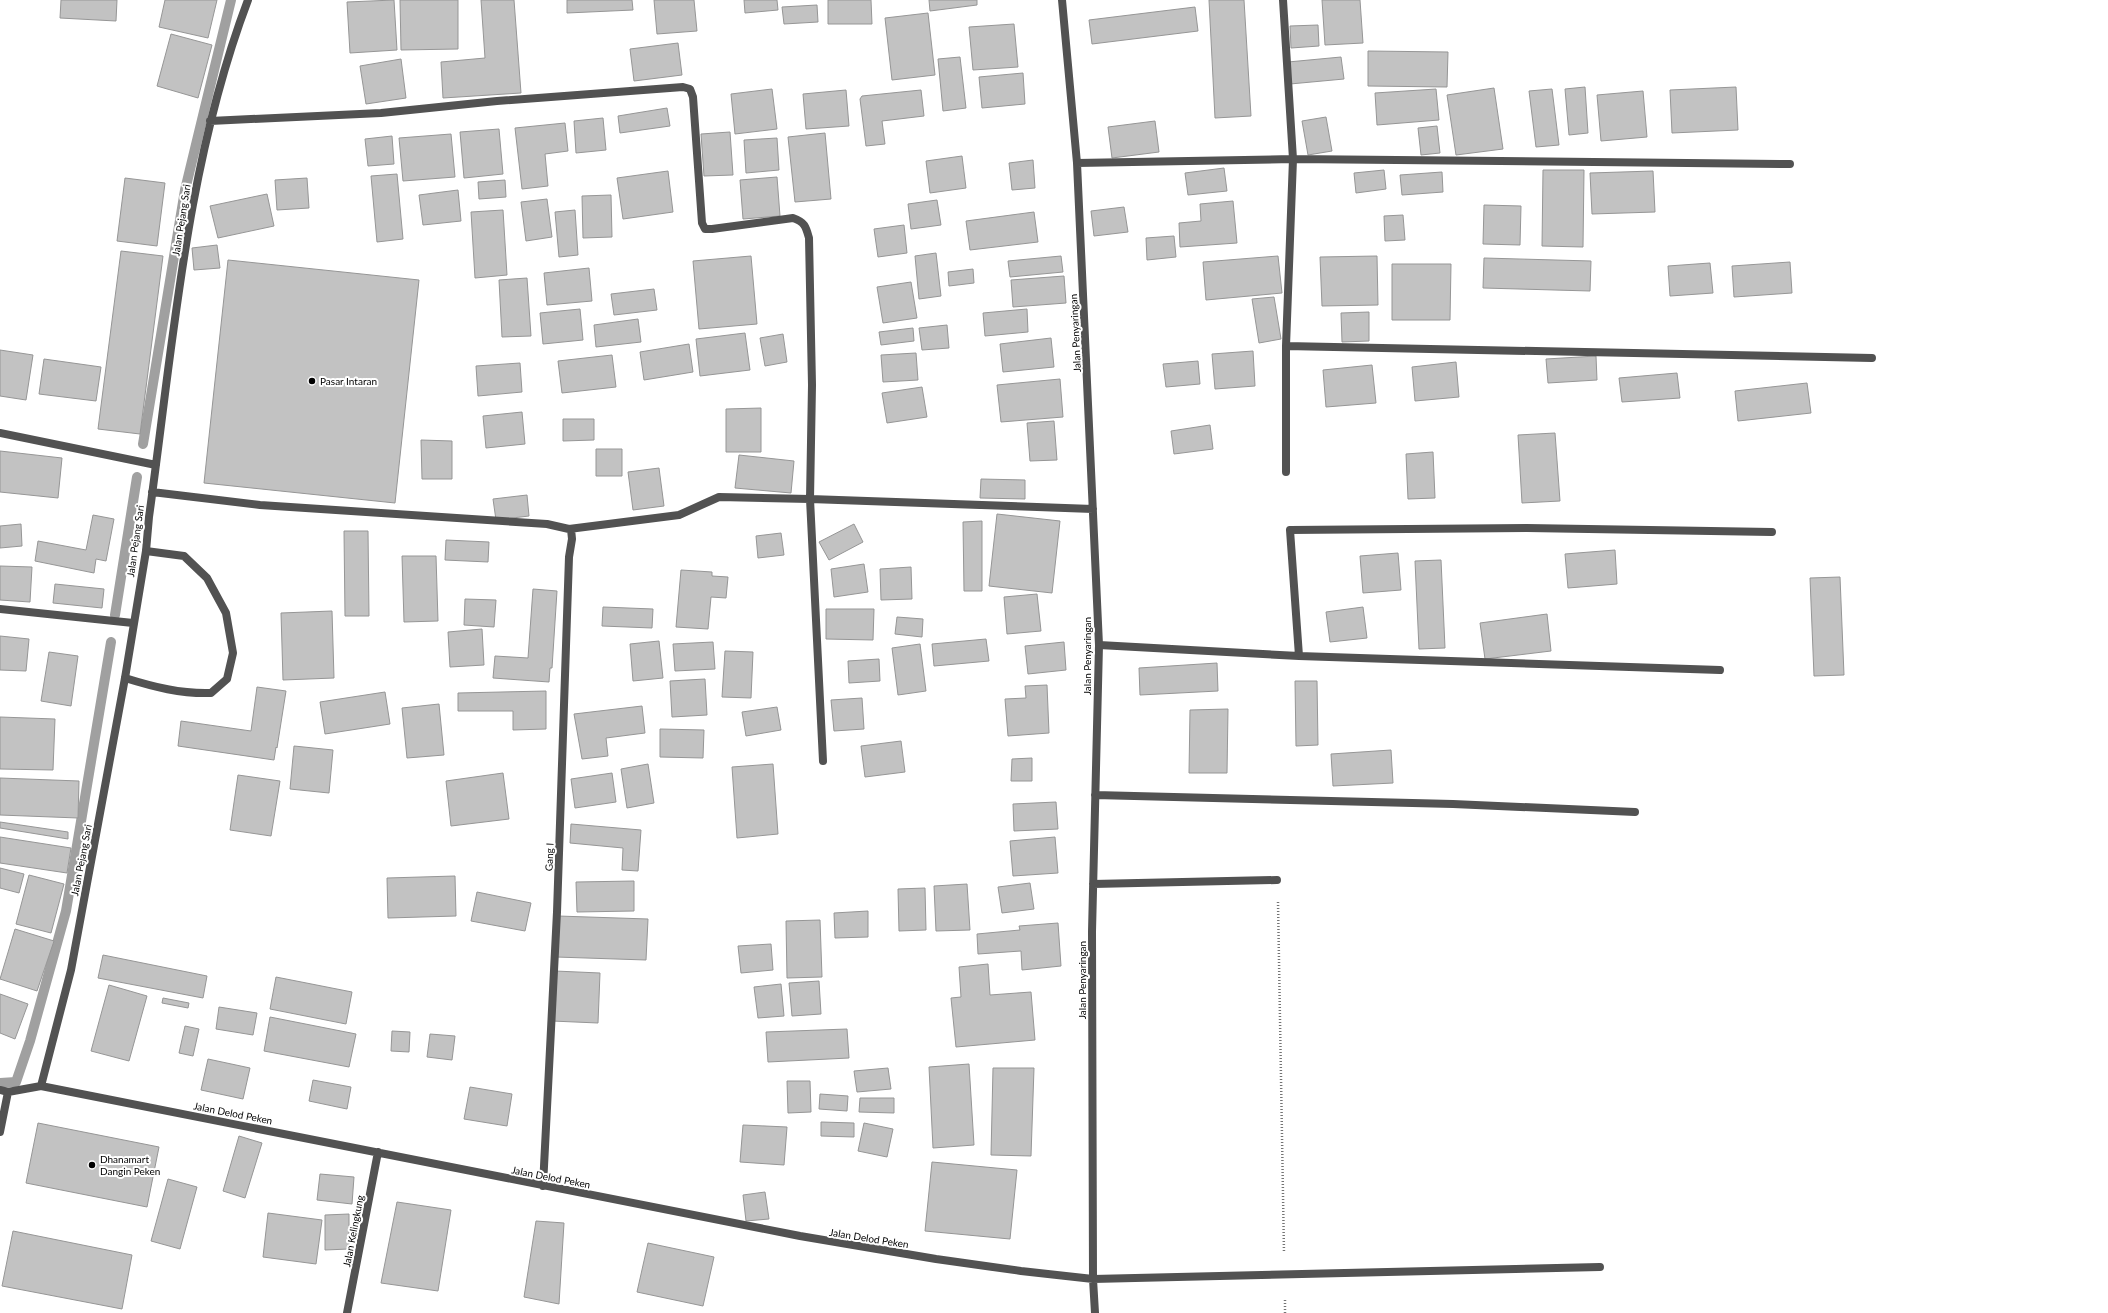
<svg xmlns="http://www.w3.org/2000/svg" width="2108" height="1313" viewBox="0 0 2108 1313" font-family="Lato,sans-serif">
  <rect width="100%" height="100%" fill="#fff"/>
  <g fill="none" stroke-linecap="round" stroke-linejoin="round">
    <path stroke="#a0a0a0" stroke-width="10" d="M 143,444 L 185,190 L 231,0
      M 115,615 L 137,477
      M 0,1083 L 16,1082 L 30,1041 L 66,911 L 111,642"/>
  </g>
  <path fill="#c2c2c2" stroke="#969696" d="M 61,0 L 117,0 L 116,21 L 60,18 Z
    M 165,0 L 217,0 L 208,38 L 159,27 Z
    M 394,0 L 397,50 L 350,53 L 347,2 Z
    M 400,0 L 458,0 L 458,49 L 401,50 Z
    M 481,0 L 514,0 L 521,93 L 443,98 L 441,62 L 485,58 Z
    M 567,0 L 632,0 L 633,10 L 567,13 Z
    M 654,0 L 694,0 L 697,31 L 657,34 Z
    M 744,0 L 777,0 L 778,10 L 745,13 Z
    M 828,0 L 871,0 L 872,24 L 828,24 Z
    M 929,0 L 977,0 L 977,5 L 930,11 Z
    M 1209,0 L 1244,0 L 1251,116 L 1215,118 Z
    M 1322,0 L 1360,0 L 1363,43 L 1325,45 Z
    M 817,5 L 818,22 L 784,24 L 782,7 Z
    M 1195,7 L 1198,31 L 1092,44 L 1089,20 Z
    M 928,13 L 935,75 L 892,80 L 885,18 Z
    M 1014,24 L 1018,67 L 973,70 L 969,27 Z
    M 1318,25 L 1319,46 L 1291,48 L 1290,26 Z
    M 171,34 L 212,45 L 198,98 L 157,86 Z
    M 678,43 L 682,75 L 634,81 L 630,49 Z
    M 1368,51 L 1448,52 L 1447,87 L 1368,86 Z
    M 960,57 L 966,108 L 943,111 L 938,59 Z
    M 1341,57 L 1344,79 L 1290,84 L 1288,62 Z
    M 401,59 L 406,98 L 366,104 L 360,66 Z
    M 1023,73 L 1025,104 L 982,108 L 979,77 Z
    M 1585,87 L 1588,133 L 1569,135 L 1565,89 Z
    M 1736,87 L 1738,130 L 1672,133 L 1670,90 Z
    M 1494,88 L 1503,149 L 1456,155 L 1447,95 Z
    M 772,89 L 777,129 L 735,134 L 731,94 Z
    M 1436,89 L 1439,120 L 1377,125 L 1375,93 Z
    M 1552,89 L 1559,145 L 1536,147 L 1529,91 Z
    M 846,90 L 849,126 L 806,129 L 803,94 Z
    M 921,90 L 924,116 L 882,121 L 885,144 L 866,146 L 860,99 L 862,96 Z
    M 1643,91 L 1647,137 L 1601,141 L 1597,95 Z
    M 667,108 L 670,126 L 620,133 L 618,116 Z
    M 1326,117 L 1332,151 L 1308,155 L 1302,121 Z
    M 603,118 L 606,150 L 576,153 L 574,121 Z
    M 1155,121 L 1159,152 L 1112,158 L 1108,127 Z
    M 565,123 L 568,151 L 545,154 L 548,186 L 522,189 L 515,128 Z
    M 1437,126 L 1440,153 L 1421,155 L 1418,128 Z
    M 499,129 L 503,174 L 464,178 L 460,132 Z
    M 730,132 L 733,175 L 704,176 L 701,134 Z
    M 825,133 L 831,199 L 795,202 L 788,137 Z
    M 451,134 L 455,177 L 403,181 L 399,138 Z
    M 392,136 L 394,164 L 368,166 L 365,139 Z
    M 777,138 L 779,170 L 746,173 L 744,140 Z
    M 962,156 L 966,188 L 930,193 L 926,161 Z
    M 1033,160 L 1035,188 L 1012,190 L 1009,163 Z
    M 1224,168 L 1227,191 L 1188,195 L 1185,173 Z
    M 1384,170 L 1386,189 L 1356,193 L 1354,173 Z
    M 1543,170 L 1584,170 L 1583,247 L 1542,246 Z
    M 668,171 L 673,212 L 623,219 L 617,178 Z
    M 1653,171 L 1655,212 L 1592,214 L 1590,173 Z
    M 1442,172 L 1443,192 L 1402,195 L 1400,175 Z
    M 397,174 L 403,239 L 377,242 L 371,176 Z
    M 777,177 L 780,216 L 743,219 L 740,180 Z
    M 125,178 L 165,183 L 157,246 L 117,241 Z
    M 307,178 L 309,208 L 277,210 L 275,180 Z
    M 505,180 L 506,197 L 479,199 L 478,182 Z
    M 458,190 L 461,221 L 423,225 L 419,195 Z
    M 267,194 L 274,226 L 218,238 L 210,206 Z
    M 611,195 L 612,237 L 583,238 L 582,196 Z
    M 547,199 L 552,237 L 526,241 L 521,202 Z
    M 937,200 L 941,225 L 911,229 L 908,204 Z
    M 1233,201 L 1237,243 L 1180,247 L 1179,223 L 1201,221 L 1200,204 Z
    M 1484,205 L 1521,206 L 1520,245 L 1483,244 Z
    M 1124,207 L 1128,232 L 1094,236 L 1091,211 Z
    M 503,210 L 507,275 L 475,278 L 471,212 Z
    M 575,210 L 578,255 L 559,257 L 555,212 Z
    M 1034,212 L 1038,242 L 970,250 L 966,221 Z
    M 1403,215 L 1405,240 L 1385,241 L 1384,216 Z
    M 904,225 L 907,253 L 878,257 L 874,229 Z
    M 1174,236 L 1176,257 L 1147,260 L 1146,238 Z
    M 217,245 L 220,268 L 194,270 L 192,248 Z
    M 121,251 L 163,256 L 140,434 L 98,429 Z
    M 936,253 L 941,296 L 919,299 L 915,256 Z
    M 751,256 L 757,324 L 699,329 L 693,261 Z
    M 1061,256 L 1063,272 L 1010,277 L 1008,261 Z
    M 1278,256 L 1282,293 L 1206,300 L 1203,262 Z
    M 1377,256 L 1378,305 L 1322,306 L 1320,257 Z
    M 1484,258 L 1591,261 L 1590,291 L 1483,288 Z
    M 228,260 L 419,280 L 395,503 L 204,483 Z
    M 1790,262 L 1792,293 L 1734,297 L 1732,266 Z
    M 1710,263 L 1713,293 L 1670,296 L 1668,266 Z
    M 1392,264 L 1451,264 L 1450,320 L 1392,320 Z
    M 589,268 L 592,301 L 547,305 L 544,273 Z
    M 973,269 L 974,283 L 949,286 L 948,272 Z
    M 1064,276 L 1066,303 L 1013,307 L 1011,280 Z
    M 527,278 L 531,336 L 502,337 L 499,280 Z
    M 911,282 L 917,318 L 883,323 L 877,287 Z
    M 654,289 L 657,310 L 614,315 L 611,294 Z
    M 1274,297 L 1281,339 L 1259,343 L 1252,299 Z
    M 580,309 L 583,340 L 543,344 L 540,313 Z
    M 1027,309 L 1028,332 L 985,336 L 983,313 Z
    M 1369,312 L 1369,341 L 1342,342 L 1341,313 Z
    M 638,319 L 641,342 L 596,347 L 594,325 Z
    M 947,325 L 949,348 L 922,350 L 919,328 Z
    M 913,328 L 914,341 L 881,345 L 879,332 Z
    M 745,333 L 750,370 L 700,376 L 696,339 Z
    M 783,334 L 787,362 L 765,366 L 760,338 Z
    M 1051,338 L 1054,367 L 1003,372 L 1000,344 Z
    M 689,344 L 693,372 L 644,380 L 640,352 Z
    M 0,350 L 33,355 L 26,400 L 0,396 Z
    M 1253,351 L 1255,386 L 1215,389 L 1212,354 Z
    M 916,353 L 918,380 L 883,382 L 881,355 Z
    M 612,355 L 616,387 L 562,393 L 558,361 Z
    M 1596,356 L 1597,380 L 1548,383 L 1546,359 Z
    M 44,359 L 101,367 L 96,401 L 39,394 Z
    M 1198,361 L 1200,384 L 1166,387 L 1163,364 Z
    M 1456,362 L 1459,397 L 1415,401 L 1412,367 Z
    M 520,363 L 522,392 L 478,396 L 476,366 Z
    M 1372,365 L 1376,403 L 1326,407 L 1323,370 Z
    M 1677,373 L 1680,398 L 1622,402 L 1619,378 Z
    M 1060,379 L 1063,417 L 1001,422 L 997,385 Z
    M 1807,383 L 1811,413 L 1738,421 L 1735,391 Z
    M 922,387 L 927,417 L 887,423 L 882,393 Z
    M 761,408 L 761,452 L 726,452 L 726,409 Z
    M 522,412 L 525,444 L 486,448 L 483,416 Z
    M 563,419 L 594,419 L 594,440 L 563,441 Z
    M 1054,421 L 1057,460 L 1030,461 L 1027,423 Z
    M 1210,425 L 1213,449 L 1174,454 L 1171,431 Z
    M 1555,433 L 1560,501 L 1522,503 L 1518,435 Z
    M 421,440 L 452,441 L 452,479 L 422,479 Z
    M 596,449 L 622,449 L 622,476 L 596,476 Z
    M 0,451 L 62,458 L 58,498 L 0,492 Z
    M 1433,452 L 1435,498 L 1408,499 L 1406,454 Z
    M 739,455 L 794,461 L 791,493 L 735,488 Z
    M 659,468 L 664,506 L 633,510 L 628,472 Z
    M 981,479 L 1025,480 L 1025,499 L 980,498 Z
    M 527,495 L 529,516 L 496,520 L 493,499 Z
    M 997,514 L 1060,521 L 1052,593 L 989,586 Z
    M 93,515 L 114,519 L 106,561 L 96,559 L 94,573 L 35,561 L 38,541 L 86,550 Z
    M 982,521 L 982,591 L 964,591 L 963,522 Z
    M 21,524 L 22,546 L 0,548 L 0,526 Z
    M 854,524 L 863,542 L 829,560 L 819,542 Z
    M 344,531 L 368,531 L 369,616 L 345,616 Z
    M 781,533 L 784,555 L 758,558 L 756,536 Z
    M 446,540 L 489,542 L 488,562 L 445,560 Z
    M 1615,550 L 1617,584 L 1568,588 L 1565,554 Z
    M 1398,553 L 1401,590 L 1363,593 L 1360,556 Z
    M 402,556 L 436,556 L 438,621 L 404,622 Z
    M 1441,560 L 1445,648 L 1419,649 L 1415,561 Z
    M 864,564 L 868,592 L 834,597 L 831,569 Z
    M 0,566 L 32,567 L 30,602 L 0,600 Z
    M 911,567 L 912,599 L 881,600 L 880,569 Z
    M 681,570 L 712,572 L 712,576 L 728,577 L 726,598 L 711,597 L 708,629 L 676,627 Z
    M 1840,577 L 1844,675 L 1814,676 L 1810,578 Z
    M 55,584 L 104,589 L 102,608 L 53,603 Z
    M 533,589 L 557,591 L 552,668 L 550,668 L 549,682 L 493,678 L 495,656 L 528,658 Z
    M 1037,594 L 1041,631 L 1007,634 L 1004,597 Z
    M 465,599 L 496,600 L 494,627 L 464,625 Z
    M 603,607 L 653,609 L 652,628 L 602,626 Z
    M 1363,607 L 1367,638 L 1330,642 L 1326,612 Z
    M 826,609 L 874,609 L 873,640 L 826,639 Z
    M 332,611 L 334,678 L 283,680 L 281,613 Z
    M 1547,614 L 1551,651 L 1485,659 L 1480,623 Z
    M 897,617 L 923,619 L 922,637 L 895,634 Z
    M 482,629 L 484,665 L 450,667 L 448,632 Z
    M 0,636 L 29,639 L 26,671 L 0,670 Z
    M 986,639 L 989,661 L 934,666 L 932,644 Z
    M 659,641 L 663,678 L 633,681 L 630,644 Z
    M 713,642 L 715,669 L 675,671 L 673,644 Z
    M 1064,642 L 1066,670 L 1028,674 L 1025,646 Z
    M 920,644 L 926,691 L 898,695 L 892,648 Z
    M 725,651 L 753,652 L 751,698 L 722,697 Z
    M 49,652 L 78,656 L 71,706 L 41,701 Z
    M 879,659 L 880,681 L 849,683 L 848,661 Z
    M 1217,663 L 1218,691 L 1140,695 L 1139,668 Z
    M 705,679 L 707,715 L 672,717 L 670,681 Z
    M 1295,681 L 1317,681 L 1318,745 L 1296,746 Z
    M 1047,685 L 1049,733 L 1008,736 L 1005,699 L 1026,698 L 1025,686 Z
    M 257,687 L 286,691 L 277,748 L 276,747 L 274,760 L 178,746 L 181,721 L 251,731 Z
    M 546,691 L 546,729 L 513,730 L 513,711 L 458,711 L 458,693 Z
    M 385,692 L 390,724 L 325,734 L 320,702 Z
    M 862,698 L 864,729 L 834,731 L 831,700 Z
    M 439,704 L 444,755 L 407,758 L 402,708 Z
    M 642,706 L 645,733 L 606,738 L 608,756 L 582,759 L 574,714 Z
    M 777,707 L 781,730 L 746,736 L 742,712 Z
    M 1228,709 L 1227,773 L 1189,773 L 1190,710 Z
    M 0,717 L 55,719 L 53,770 L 0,769 Z
    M 660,729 L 704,730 L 703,758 L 660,757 Z
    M 901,741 L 905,772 L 865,777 L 861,746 Z
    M 294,746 L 333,750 L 329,793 L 290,789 Z
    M 1391,750 L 1393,783 L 1333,786 L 1331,754 Z
    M 1032,758 L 1032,781 L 1011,781 L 1012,759 Z
    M 648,764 L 654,803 L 627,808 L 621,769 Z
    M 773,764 L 778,834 L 737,838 L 732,767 Z
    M 503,773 L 509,819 L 451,826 L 446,781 Z
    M 612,773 L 616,802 L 575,808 L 571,779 Z
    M 238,775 L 280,781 L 271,836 L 230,830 Z
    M 0,778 L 79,781 L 78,818 L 0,815 Z
    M 1056,802 L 1058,829 L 1014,831 L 1013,804 Z
    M 0,822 L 68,832 L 68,839 L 0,828 Z
    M 571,824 L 641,830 L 638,871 L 622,870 L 623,848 L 570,843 Z
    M 0,837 L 71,848 L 67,873 L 0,863 Z
    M 1055,837 L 1058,873 L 1013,876 L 1010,841 Z
    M 0,868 L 24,874 L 19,893 L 0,888 Z
    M 29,875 L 64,884 L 51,933 L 16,924 Z
    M 455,876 L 456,916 L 388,918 L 387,878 Z
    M 634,881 L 634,911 L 577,912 L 576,882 Z
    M 1030,883 L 1034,909 L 1002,913 L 998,887 Z
    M 967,884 L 970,930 L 936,931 L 934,886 Z
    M 925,888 L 926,930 L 899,931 L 898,889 Z
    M 477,892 L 531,903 L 525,931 L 471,921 Z
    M 868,911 L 868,937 L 835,938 L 834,913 Z
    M 558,916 L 648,919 L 646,960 L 556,957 Z
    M 820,920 L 822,977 L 787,978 L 786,921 Z
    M 1058,923 L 1061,966 L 1022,970 L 1021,951 L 978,954 L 977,934 L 1020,930 L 1019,926 Z
    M 15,929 L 54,941 L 37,991 L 0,979 Z
    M 771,944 L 773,970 L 741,973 L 738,946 Z
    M 103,955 L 207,976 L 203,998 L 98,978 Z
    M 988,964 L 990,995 L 1031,992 L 1035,1040 L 956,1047 L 951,998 L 961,997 L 959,967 Z
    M 555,971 L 600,973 L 598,1023 L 552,1021 Z
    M 276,977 L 352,992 L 346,1024 L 270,1009 Z
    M 819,981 L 821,1014 L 792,1016 L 789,983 Z
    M 781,984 L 784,1016 L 758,1018 L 754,987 Z
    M 109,985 L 147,996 L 129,1061 L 91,1051 Z
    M 0,994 L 28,1004 L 15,1039 L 0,1033 Z
    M 163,998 L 189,1003 L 188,1008 L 162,1003 Z
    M 219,1007 L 257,1013 L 253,1035 L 216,1029 Z
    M 270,1017 L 356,1034 L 349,1067 L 264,1051 Z
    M 185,1026 L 199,1029 L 193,1056 L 179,1053 Z
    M 847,1029 L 849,1058 L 768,1062 L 766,1032 Z
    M 392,1031 L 410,1032 L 409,1052 L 391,1051 Z
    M 430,1034 L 455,1036 L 452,1060 L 427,1057 Z
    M 208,1059 L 250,1068 L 243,1099 L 201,1090 Z
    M 969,1064 L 974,1145 L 933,1148 L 929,1067 Z
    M 888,1068 L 891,1089 L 857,1092 L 854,1071 Z
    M 993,1068 L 1034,1068 L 1031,1156 L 991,1155 Z
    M 313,1080 L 351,1087 L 347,1109 L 309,1101 Z
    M 787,1081 L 810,1081 L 811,1112 L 788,1113 Z
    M 470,1087 L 512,1094 L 507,1126 L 464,1119 Z
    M 820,1094 L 848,1096 L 847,1111 L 819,1109 Z
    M 860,1098 L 894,1098 L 894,1113 L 859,1112 Z
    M 821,1122 L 854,1123 L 854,1137 L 821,1136 Z
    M 38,1123 L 159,1147 L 147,1207 L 26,1183 Z
    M 864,1123 L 893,1129 L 887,1157 L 858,1151 Z
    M 743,1125 L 787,1127 L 784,1165 L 740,1162 Z
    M 239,1136 L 262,1143 L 245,1198 L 223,1191 Z
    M 932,1162 L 1017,1170 L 1010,1239 L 925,1231 Z
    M 320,1174 L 354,1177 L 352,1204 L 317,1200 Z
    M 168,1179 L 197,1187 L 180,1249 L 151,1241 Z
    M 765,1192 L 769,1219 L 746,1221 L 743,1195 Z
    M 397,1202 L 451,1210 L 438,1291 L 381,1283 Z
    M 268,1213 L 322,1220 L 316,1264 L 263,1257 Z
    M 349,1214 L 349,1249 L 325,1250 L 325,1215 Z
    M 536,1221 L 564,1223 L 559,1304 L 524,1297 Z
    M 13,1231 L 132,1255 L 122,1309 L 2,1286 Z
    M 648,1243 L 714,1257 L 703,1306 L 637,1292 Z"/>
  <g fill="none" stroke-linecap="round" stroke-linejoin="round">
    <path stroke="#747474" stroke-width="2.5" stroke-dasharray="1 2" stroke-linecap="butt" d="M 1278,902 L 1284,1253
      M 1285,1313 L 1285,1298"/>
    <path stroke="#525252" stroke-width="8" d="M 125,678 C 154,687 181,694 211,693 L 227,679 L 233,653 L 226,613 L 207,578 L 184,556 L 146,551"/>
    <path stroke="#525252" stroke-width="8" d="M 1062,0 L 1077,163 L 1099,645 L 1092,932 L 1093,1279 L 1095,1313
      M 1283,0 L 1293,159 L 1286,346 L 1286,472
      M 210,121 L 381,113 L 497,101 L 683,87 L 690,89 L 693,97 L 702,223 L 705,229 L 712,229 L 793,218 C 805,222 806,227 809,238 L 812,385 L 810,499 L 1093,509
      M 1077,163 L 1293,159 L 1790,164
      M 1286,346 L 1872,358
      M 0,433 L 156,465
      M 152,492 L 260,505 L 547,524 L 569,529 L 679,515 L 719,497 L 810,499 L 823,761
      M 0,609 L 133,623
      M 1099,645 L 1299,656 L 1720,670
      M 1299,656 L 1290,530 L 1527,528 L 1772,532
      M 1095,795 L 1453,804 L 1635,812
      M 1093,884 L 1277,880
      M 41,1086 L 71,970 L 125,678 L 146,551 L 149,517 C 173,345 186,163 248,0
      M 0,1090 L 8,1092
      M 8,1092 L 41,1086 L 800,1236 L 936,1259 L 1021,1271 L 1093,1279 L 1600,1267
      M 0,1132 L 8,1092
      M 543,1186 L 557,912 L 569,557 L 572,539 L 571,529
      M 347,1313 L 378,1152"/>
  </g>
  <g fill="#000" stroke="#fff" stroke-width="1.5">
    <circle cx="312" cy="381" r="4"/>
    <circle cx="92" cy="1165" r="4"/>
  </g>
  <g text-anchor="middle" stroke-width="4" stroke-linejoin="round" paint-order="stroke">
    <g font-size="10" fill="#000" stroke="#fff">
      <text transform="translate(181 220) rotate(-81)" y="4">Jalan Pejang Sari</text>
      <text transform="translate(1075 333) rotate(-93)" y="4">Jalan Penyaringan</text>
      <text transform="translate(135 541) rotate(-82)" y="4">Jalan Pejang Sari</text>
      <text transform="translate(1087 656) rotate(-90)" y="4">Jalan Penyaringan</text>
      <text transform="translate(549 857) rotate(-88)" y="4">Gang I</text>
      <text transform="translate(81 860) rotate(-79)" y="4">Jalan Pejang Sari</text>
      <text transform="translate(1082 980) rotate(-90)" y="4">Jalan Penyaringan</text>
      <text transform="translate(233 1113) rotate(11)" y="4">Jalan Delod Peken</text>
      <text transform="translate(551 1177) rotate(11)" y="4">Jalan Delod Peken</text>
      <text transform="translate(353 1231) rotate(-79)" y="4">Jalan Kelingkung</text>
      <text transform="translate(869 1238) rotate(9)" y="4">Jalan Delod Peken</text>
    </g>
    <g font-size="10" fill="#000" stroke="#fff" text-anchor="start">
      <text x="320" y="385">Pasar Intaran</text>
      <text x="100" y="1163">Dhanamart<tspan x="100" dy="12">Dangin Peken</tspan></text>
    </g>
  </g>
</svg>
